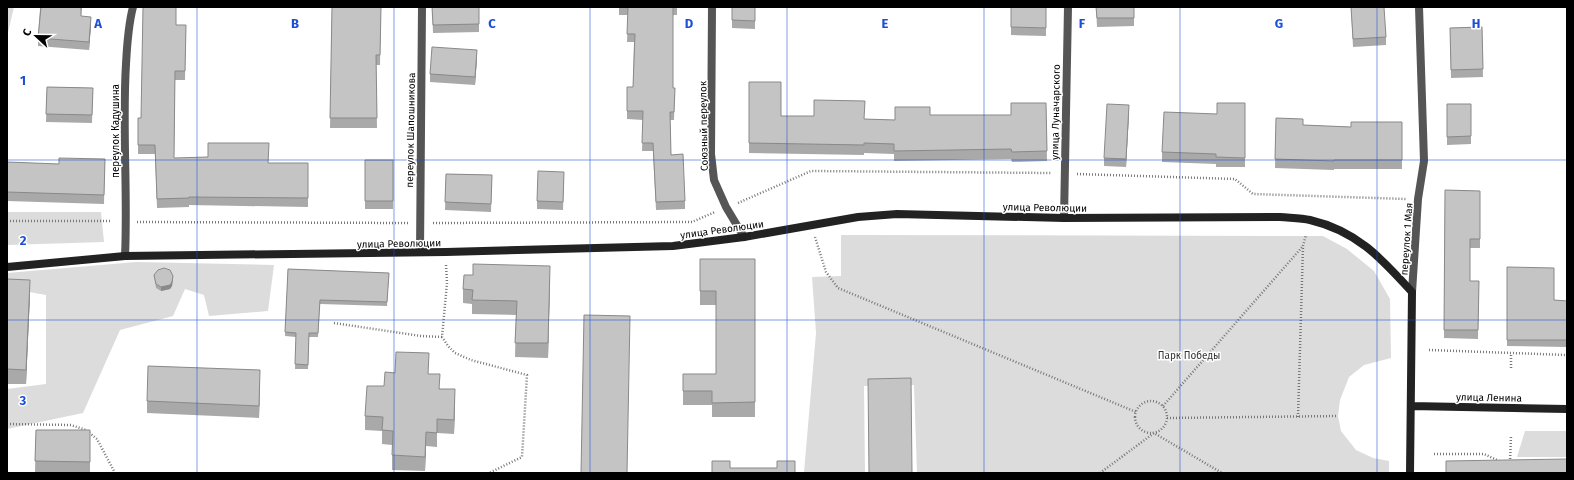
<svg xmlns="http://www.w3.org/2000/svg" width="1574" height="480" viewBox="0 0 1574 480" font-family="'Fira Sans',sans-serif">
  <rect width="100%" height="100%" fill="#fff"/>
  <path fill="#dcdcdc" d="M 7,7 L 14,7 L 7,37 Z
    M 7,212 L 101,212 L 104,242 L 7,245 Z
    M 841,235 L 1323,236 L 1347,249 L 1374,271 L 1390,299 L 1391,358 L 1364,365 L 1349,377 L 1340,400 L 1338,416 L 1341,431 L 1356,450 L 1373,458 L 1389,461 L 1389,473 L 917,473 L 914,385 L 864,386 L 865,473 L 795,473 L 804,472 L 816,333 L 812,277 L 841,276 Z
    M 136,262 L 274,265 L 268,311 L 209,316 L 204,295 L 185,289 L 173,316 L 120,330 L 83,413 L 7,429 L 7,389 L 46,384 L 46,295 L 7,288 L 7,273 Z
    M 1525,431 L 1567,431 L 1567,457 L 1517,457 Z"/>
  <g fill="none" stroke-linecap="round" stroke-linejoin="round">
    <path stroke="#777" stroke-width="2.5" stroke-dasharray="1 2" stroke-linecap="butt" d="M 1077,174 L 1235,179 L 1253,194 L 1406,199
      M 738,203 L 811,171 L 1052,173
      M 7,221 L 112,221
      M 137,222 L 408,223
      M 433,223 L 692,222 L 715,212
      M 815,237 L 826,272 L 838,288 L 1136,412
      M 446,265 L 447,283 L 442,337 L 448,346 L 455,353 L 471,360 L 527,375 L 522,457 L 489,473
      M 334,323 L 421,336 L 442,337
      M 1429,350 L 1567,355
      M 1511,368 L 1511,353
      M1135 417a16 16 0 1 1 32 0a16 16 0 1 1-32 0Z
      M 1163,406 L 1303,246
      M 1298,417 L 1303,246 L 1306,235
      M 1167,418 L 1338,416
      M 7,424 L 71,425 L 86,430 L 97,439 L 115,473
      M 1434,454 L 1484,454 L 1499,461
      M 1510,462 L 1511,436
      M 1100,473 L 1154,433 L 1222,473"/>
    <path stroke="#555" stroke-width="8" d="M 712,7 L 711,154 L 714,180 L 726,207 L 744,237
      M 1064,218 L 1068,7
      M 420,252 L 422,7
      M 125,256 C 128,192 122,128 126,64 C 127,45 128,26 133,7
      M 1412,292 L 1418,199 L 1424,161 L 1419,7"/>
    <path stroke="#222" stroke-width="8" d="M 7,267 L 125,256 L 446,252 L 673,246 L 744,237 L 858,217 L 897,214 L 1064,218 L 1280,217 C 1290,218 1301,218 1310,220 C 1357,231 1381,258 1412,292 L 1410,473
      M 1411,406 L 1567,409"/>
  </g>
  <path fill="#a9a9a9" d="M 40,7 L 82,7 L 81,16 L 91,25 L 89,50 L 38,46 L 38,38 L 40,9 Z
    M 332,7 L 381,7 L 380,65 L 376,65 L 377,128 L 330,128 Z
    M 432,7 L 479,7 L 479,32 L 433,33 Z
    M 619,7 L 677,7 L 677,15 L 673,15 L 673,88 L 675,88 L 674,120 L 670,120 L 671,155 L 685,201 L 685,209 L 656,210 L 653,151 L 642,151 L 643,120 L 627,119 L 627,87 L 633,87 L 634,42 L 627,42 L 628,15 L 619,15 Z
    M 732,7 L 755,7 L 755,29 L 732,28 Z
    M 1011,7 L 1046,7 L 1046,36 L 1011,35 Z
    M 1096,7 L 1134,7 L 1134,26 L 1097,27 Z
    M 1351,7 L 1386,37 L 1386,45 L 1353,47 Z
    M 176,25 L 186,25 L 185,80 L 175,80 L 174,158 L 268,163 L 308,163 L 308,207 L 189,205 L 189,207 L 157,208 L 155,154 L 138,154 L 138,118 L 141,118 Z
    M 1482,27 L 1483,77 L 1451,78 L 1450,28 Z
    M 477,58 L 475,85 L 430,82 L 430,74 Z
    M 749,82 L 781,116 L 895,120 L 930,115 L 1011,115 L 1046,103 L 1047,161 L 1012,162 L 1011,159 L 894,161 L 894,154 L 864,153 L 864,155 L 749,153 Z
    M 47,87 L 93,88 L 92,123 L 46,122 Z
    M 1245,103 L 1245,167 L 1216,167 L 1216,164 L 1162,162 L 1162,152 L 1217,114 Z
    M 1447,104 L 1471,104 L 1471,144 L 1447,145 Z
    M 1129,113 L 1126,167 L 1104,166 L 1104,158 Z
    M 1276,118 L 1303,125 L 1351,127 L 1402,122 L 1402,169 L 1334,169 L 1334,170 L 1275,168 Z
    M 105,159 L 104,204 L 7,201 L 7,162 L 59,164 Z
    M 365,160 L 393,160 L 393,209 L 365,209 Z
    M 446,174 L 492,175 L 491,212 L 445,210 Z
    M 564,180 L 563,210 L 537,209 L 537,201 Z
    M 1445,190 L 1480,191 L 1480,248 L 1470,248 L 1470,281 L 1479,281 L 1478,339 L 1444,338 Z
    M 700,259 L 755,259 L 755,417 L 712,417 L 712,405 L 683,405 L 683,374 L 716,374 L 716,305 L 700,305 Z
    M 1507,267 L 1554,300 L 1567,301 L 1567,347 L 1507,346 Z
    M 288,269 L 389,273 L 387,306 L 320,304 L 318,337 L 309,337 L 308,369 L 295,369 L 296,337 L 285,336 Z
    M 154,275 L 173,280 L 172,286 L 170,289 L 161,291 L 156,288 Z
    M 7,279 L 30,294 L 26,384 L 7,384 Z
    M 550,280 L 548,358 L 515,357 L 516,315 L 472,314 L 472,304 L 463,303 L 463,289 Z
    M 429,374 L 440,389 L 455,404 L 454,434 L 437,433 L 437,447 L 426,446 L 425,471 L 392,470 L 392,445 L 382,444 L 382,431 L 365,430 L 365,416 L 384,386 Z
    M 260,382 L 259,418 L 147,413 L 147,401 Z
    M 36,430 L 90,430 L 90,473 L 35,472 Z"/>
  <path fill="#898989" d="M 91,17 L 91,25 L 89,50 L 89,42 Z
    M 477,50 L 477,58 L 475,85 L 475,77 Z
    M 1129,105 L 1129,113 L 1126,167 L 1126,159 Z
    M 550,266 L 550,280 L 548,358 L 548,343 Z
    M 173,276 L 172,286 L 170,289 L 161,291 L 161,287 Z
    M 30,280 L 30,294 L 26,384 L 26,370 Z
    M 260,370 L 260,382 L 259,418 L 259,406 Z
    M 455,389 L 455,404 L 454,434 L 454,420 Z
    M 426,432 L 426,446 L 425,471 L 425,457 Z"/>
  <path fill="#c4c4c4" stroke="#898989" d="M 41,7 L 81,7 L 81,16 L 91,17 L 89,42 L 38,38 Z
    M 143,7 L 176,7 L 176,25 L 186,25 L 185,71 L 175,71 L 174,158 L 208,157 L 208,143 L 269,143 L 268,163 L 308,163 L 308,198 L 189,197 L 189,198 L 157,199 L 155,145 L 138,145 L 138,118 L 141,118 Z
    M 332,7 L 381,7 L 380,55 L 376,55 L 377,118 L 330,118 Z
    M 432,7 L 479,7 L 479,24 L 433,25 Z
    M 628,7 L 673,7 L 673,88 L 675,88 L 674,112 L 670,112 L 671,155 L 683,154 L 685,201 L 656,202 L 653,143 L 642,143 L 643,111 L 627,111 L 627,87 L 633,87 L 635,34 L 627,34 Z
    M 732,7 L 755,7 L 755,21 L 732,20 Z
    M 1011,7 L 1046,7 L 1046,28 L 1011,27 Z
    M 1096,7 L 1134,7 L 1134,18 L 1097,18 Z
    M 1351,7 L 1384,7 L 1386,37 L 1353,39 Z
    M 1482,27 L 1483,69 L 1451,70 L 1450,28 Z
    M 432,47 L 477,50 L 475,77 L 430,74 Z
    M 749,82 L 781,82 L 781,116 L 814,116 L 814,100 L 865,101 L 864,119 L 895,120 L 895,107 L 930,107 L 930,115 L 1011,115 L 1011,103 L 1046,103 L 1047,151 L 1012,152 L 1011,149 L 894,151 L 894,144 L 864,143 L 864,145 L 749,143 Z
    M 47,87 L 93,88 L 92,115 L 46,114 Z
    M 1217,103 L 1245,103 L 1245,158 L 1216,157 L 1216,154 L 1162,152 L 1164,112 L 1217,114 Z
    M 1107,104 L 1129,105 L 1126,159 L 1104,158 Z
    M 1447,104 L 1471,104 L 1471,136 L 1447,137 Z
    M 1276,118 L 1303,119 L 1303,125 L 1351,127 L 1351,122 L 1402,122 L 1402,160 L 1334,160 L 1334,161 L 1275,159 Z
    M 59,158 L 105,159 L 104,195 L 7,192 L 7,162 L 59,164 Z
    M 365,160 L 393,160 L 393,201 L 365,201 Z
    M 538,171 L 564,172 L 563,202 L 537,201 Z
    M 446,174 L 492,175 L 491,204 L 445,202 Z
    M 1445,190 L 1480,191 L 1480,239 L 1470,239 L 1470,281 L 1479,281 L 1478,330 L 1444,330 Z
    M 700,259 L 755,259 L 755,402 L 712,403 L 712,391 L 683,391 L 683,374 L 716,374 L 716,291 L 700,291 Z
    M 473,264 L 550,266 L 548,343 L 515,343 L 517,301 L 472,300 L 473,290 L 463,289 L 464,275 L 473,275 Z
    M 1507,267 L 1554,268 L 1554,300 L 1567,301 L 1567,340 L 1507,340 Z
    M 164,268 L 170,270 L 173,276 L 172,282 L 170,285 L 161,287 L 156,284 L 154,275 L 158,270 Z
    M 288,269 L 389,273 L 387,302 L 320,300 L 318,333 L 309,333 L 308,365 L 295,364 L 296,333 L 285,332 Z
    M 7,279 L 30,280 L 26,370 L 7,369 Z
    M 584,315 L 630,316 L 627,473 L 581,473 Z
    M 396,352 L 429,353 L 428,374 L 440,374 L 439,389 L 455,389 L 454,420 L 437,419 L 437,433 L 426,432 L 425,457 L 392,455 L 393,431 L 382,430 L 383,417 L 365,416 L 367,386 L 384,386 L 385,372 L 395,373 Z
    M 148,366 L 260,370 L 259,406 L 147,401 Z
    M 911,378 L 912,473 L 869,473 L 868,379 Z
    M 36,430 L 90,430 L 90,462 L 35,461 Z
    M 1567,459 L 1567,473 L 1446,473 L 1446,461 Z
    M 712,461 L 730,461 L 730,468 L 777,468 L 777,461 L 795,461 L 795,473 L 712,473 Z"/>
  <path fill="none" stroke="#1d4ed8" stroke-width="1" stroke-opacity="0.55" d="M 197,7 L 197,473M 394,7 L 394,473M 590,7 L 590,473M 787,7 L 787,473M 984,7 L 984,473M 1180,7 L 1180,473M 1377,7 L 1377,473M 7,160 L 1567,160M 7,320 L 1567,320"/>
  <g text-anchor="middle" stroke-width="3" stroke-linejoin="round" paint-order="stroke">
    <g font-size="10" fill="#000" stroke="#fff">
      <text transform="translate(1055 112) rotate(-89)" y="4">улица Луначарского</text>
      <text transform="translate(703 126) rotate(-91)" y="4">Союзный переулок</text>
      <text transform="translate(410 130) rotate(-89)" y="4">переулок Шапошникова</text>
      <text transform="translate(115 131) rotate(-90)" y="4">переулок Кадушина</text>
      <text transform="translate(1045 207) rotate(1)" y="4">улица Революции</text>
      <text transform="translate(722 229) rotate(-8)" y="4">улица Революции</text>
      <text transform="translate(1406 239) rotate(-86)" y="4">переулок 1 Мая</text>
      <text transform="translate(399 243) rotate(-1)" y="4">улица Революции</text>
      <text transform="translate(1489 397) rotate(1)" y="4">улица Ленина</text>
    </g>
    <g font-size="10" fill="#333" stroke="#fff">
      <text x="1189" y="359">Парк Победы</text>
    </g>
  </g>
  <g font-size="13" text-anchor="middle" font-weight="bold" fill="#1d4ed8" stroke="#fff" stroke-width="3" stroke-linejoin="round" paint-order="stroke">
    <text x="98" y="28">A</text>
    <text x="295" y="28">B</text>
    <text x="492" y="28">C</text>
    <text x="689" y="28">D</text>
    <text x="885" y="28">E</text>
    <text x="1082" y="28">F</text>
    <text x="1279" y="28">G</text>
    <text x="1476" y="28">H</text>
    <text x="23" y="85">1</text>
    <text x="23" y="245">2</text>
    <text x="23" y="405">3</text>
  </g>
  <rect width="1574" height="480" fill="none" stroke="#000000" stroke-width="16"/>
  <g transform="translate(36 36) rotate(292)" stroke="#ffffff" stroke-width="3" paint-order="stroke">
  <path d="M0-3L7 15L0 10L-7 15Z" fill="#000000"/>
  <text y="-6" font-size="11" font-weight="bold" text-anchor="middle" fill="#000000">С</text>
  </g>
</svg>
